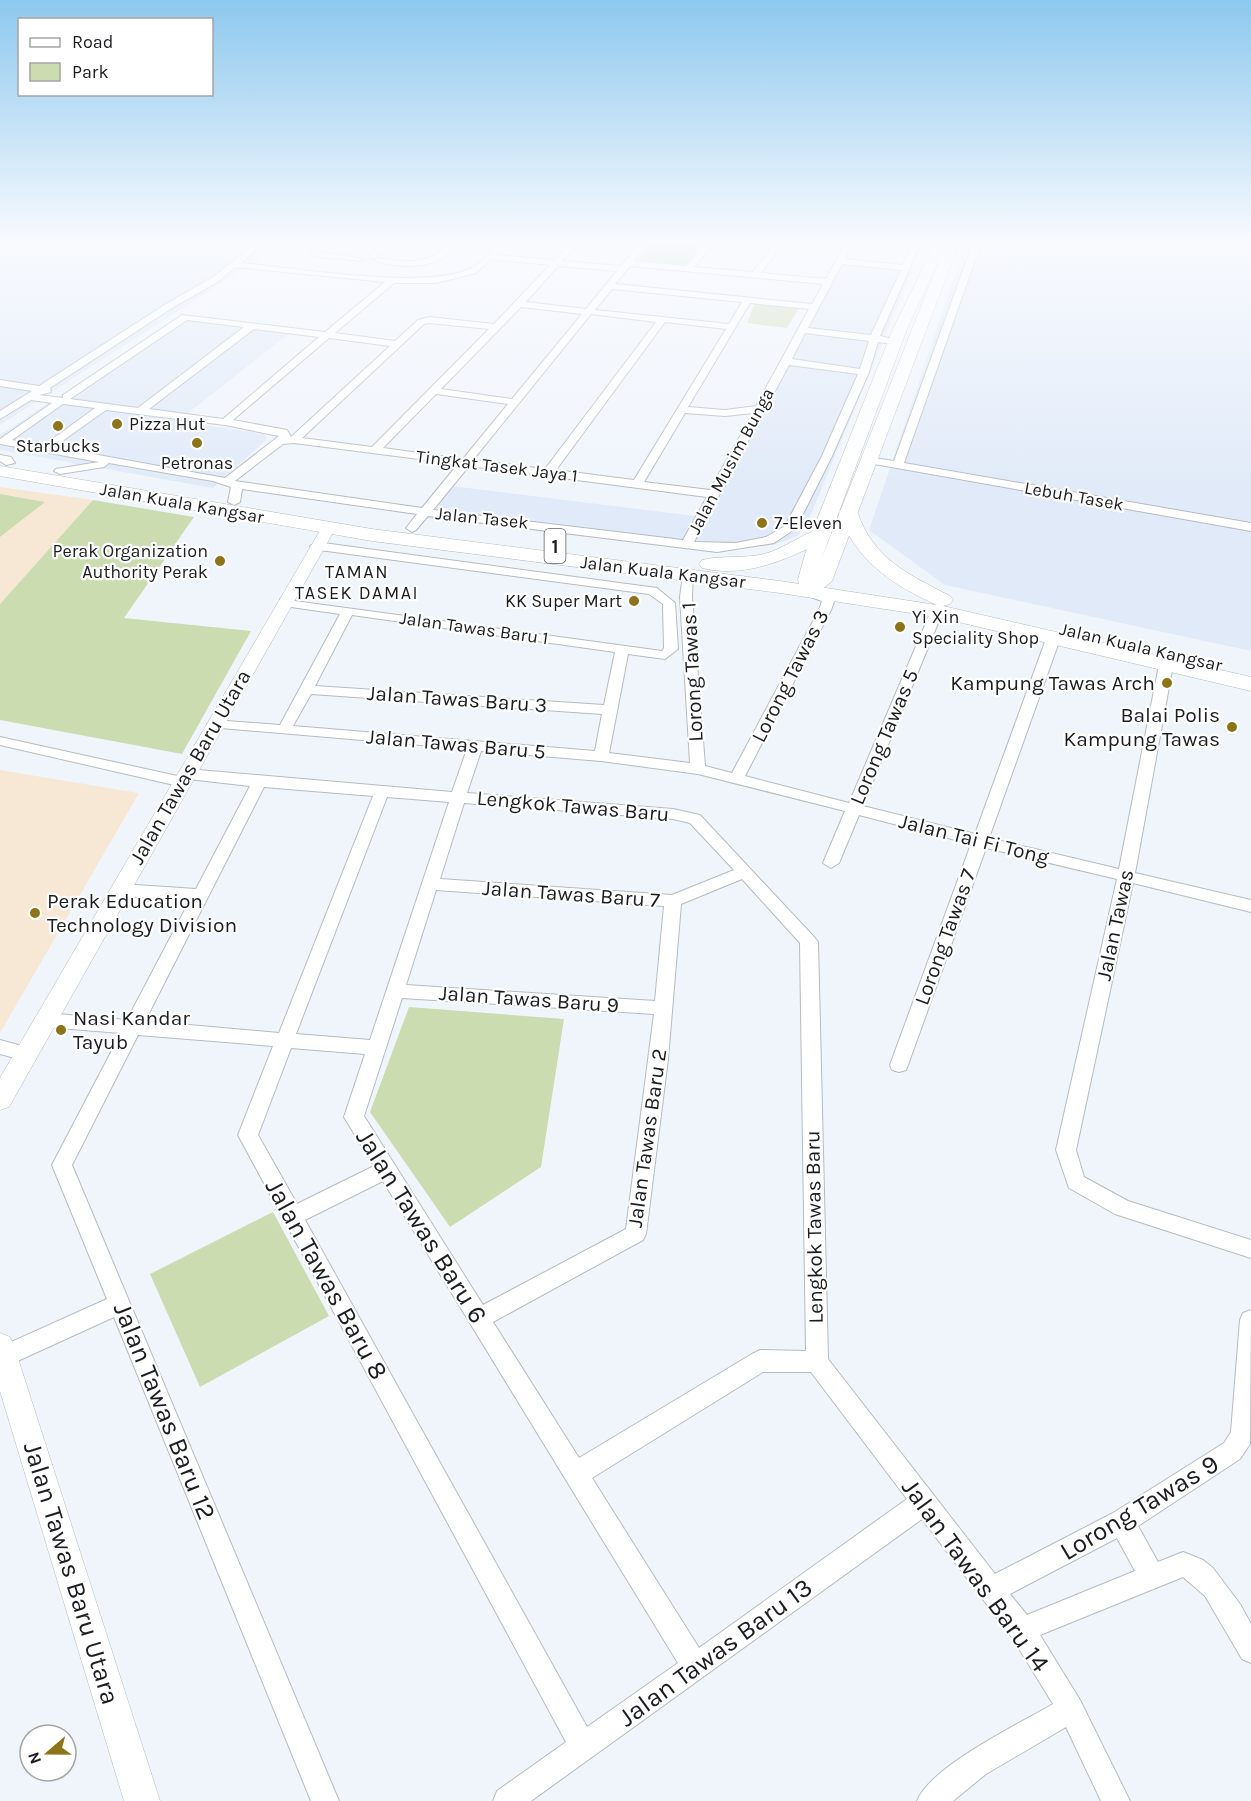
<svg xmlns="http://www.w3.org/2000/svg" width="1251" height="1801" viewBox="0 0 1251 1801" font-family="Karla,sans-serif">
  <rect width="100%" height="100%" fill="#f0f5fc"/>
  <path fill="#e0eaf8" d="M 0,240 L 279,240 L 256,261 L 0,425 Z
    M 967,240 L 1251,240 L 1251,651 L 945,585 L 869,530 Z
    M 836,259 L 914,266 L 808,521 L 797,536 L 773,545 L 714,552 L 424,518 L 451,486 L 695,516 Z
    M 182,314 L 296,328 L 178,421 L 264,434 L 267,439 L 213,488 L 0,450 L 0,435 Z"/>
  <path fill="#f7e8d5" d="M 0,487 L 93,500 L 0,604 Z
    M 0,770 L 139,793 L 0,1033 Z"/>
  <path fill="#ccdcb1" d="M 653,240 L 701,243 L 686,265 L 638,260 Z
    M 755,303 L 799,308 L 787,328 L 747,323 Z
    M 0,494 L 45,502 L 0,537 Z
    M 93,500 L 194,517 L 124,618 L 251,631 L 182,754 L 0,720 L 0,604 Z
    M 409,1007 L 564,1019 L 541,1167 L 450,1227 L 370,1112 Z
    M 273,1212 L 329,1316 L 200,1387 L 150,1274 Z"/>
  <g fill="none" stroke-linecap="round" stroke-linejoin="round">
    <defs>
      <path id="minor" d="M 260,240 L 268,240 L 241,263 C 295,268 423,290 469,269 C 481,264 494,249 504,240 L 512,240 L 496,255 L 554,260 L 573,240 L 581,240 L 562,261 L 621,266 L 643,240 L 651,240 L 634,261 L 686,266 L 704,245 L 679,240 L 717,240 L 694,267 L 753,272 L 778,240 L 786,240 L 761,273 L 826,279 L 847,240 L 855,240 L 845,259 L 903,265 L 914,240 L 922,240 L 880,336 L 901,341 L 896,344 L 878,342 L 869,372 L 832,456 L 796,528 L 774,543 L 717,552 L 428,516 L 416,530 L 412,532 L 406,528 L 417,514 L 242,489 L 240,502 L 234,505 L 228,502 L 231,487 L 213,481 L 109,463 L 104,467 L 60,474 L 54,471 L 56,469 L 99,462 L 0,444 L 0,439 L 52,403 L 31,400 L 0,419 L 0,411 L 32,391 L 0,386 L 0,380 L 39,386 L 166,304 L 213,277 ZM 491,259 L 550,265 L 494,324 L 429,317 L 418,320 L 395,341 L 335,333 L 394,283 L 436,283 L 476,273 ZM 842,264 L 901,270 L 871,335 L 808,328 ZM 558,266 L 617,271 L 586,309 L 526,302 ZM 630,266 L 823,284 L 812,304 L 615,284 ZM 235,267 L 385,282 L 325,332 L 182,315 L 63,395 L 63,398 L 39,395 L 51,392 L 50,388 L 172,308 L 219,281 ZM 612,289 L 742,302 L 729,324 L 595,310 ZM 750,303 L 809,309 L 756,406 L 725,410 L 688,407 ZM 521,307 L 582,314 L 512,399 L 441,389 ZM 591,314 L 656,322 L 545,469 L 473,460 ZM 187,320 L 244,327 L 138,408 L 70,399 ZM 665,322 L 726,329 L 634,480 L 556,470 ZM 429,323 L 489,329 L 372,447 L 302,438 L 424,324 ZM 254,329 L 319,337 L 223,419 L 149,409 ZM 805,333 L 869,341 L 860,369 L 792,359 ZM 329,338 L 390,346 L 291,437 L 287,430 L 233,420 ZM 789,365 L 858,374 L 822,456 L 785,526 L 766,537 L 736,543 L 694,542 ZM 436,394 L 508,404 L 463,459 L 383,448 ZM 63,404 L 95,408 L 43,446 L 12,440 ZM 106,410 L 225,425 L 279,436 L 225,478 L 54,447 ZM 685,413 L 725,416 L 753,413 L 710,490 L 644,482 ZM 294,443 L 458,464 L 422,508 L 235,481 L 283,444 ZM 469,466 L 707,497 L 683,540 L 433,510 Z
        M 321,240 L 329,240 L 318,252 L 364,259 L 360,261 L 312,256 L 310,251 Z
        M 388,240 L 396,240 L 376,258 L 370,258 L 370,254 Z
        M 456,240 L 464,240 C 445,261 425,269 396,265 C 389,264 380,264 374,260 L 378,258 C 415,263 426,265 456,240 Z
        M 974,240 L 982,240 L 904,463 L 1251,523 L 1251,531 L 863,462 L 863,458 L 867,457 L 894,461 Z
        M 0,455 L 11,457 L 15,463 L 6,465 L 0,461 Z
        M 316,542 L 657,588 L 675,603 L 678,649 L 665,659 L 628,654 L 609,753 L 690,763 L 680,597 L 683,575 L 689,571 L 693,572 L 692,597 L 705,766 L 732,773 L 819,610 L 822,601 L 802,594 L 808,590 L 833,596 L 835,599 L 831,610 L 745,776 L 849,803 L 931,611 L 932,608 L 942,608 L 943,611 L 863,806 L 975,834 L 1046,639 L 1048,636 L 1058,636 L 1060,639 L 989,838 L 1119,869 L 1159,665 L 1166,661 L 1173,665 L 1135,873 L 1251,900 L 1251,912 L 1133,883 L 1076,1150 L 1084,1177 L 1128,1201 L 1251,1240 L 1251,1258 L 1115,1214 L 1069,1188 L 1056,1150 L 1117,879 L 986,848 L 908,1065 L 906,1070 L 899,1072 L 892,1070 L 890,1065 L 971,844 L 859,815 L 839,863 L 831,868 L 823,863 L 845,811 L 698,774 L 601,761 L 481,751 L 467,793 L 673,809 L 700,815 L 815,938 L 818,942 L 828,1359 L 995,1574 L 1113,1513 L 1224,1443 L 1231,1432 L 1240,1320 L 1243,1313 L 1251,1310 L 1250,1444 L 1240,1459 L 1138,1526 L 1158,1562 L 1183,1552 L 1203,1560 L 1213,1568 L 1240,1604 L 1251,1624 L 1251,1663 L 1242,1659 L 1205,1596 L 1183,1577 L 1040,1635 L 1080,1700 L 1130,1801 L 1101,1801 L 1066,1727 L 986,1774 L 953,1801 L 917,1801 C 931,1766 1019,1724 1053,1704 L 1013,1639 L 922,1519 L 531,1801 L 493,1801 L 497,1791 L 566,1742 L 238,1135 L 273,1046 L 138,1035 L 72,1165 L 339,1801 L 311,1801 L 114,1317 L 11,1364 L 0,1366 L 0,1347 L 107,1299 L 52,1165 L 121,1033 L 46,1027 L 40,1025 L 37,1020 L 40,1015 L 46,1013 L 127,1020 L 190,900 L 121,896 L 113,890 L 121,884 L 196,889 L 250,786 L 188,779 L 190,782 L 188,785 L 183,787 L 0,745 L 0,737 L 182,777 L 182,771 L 187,769 L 452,792 L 467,749 L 209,727 L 207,724 L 214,720 L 280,725 L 340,614 L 284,606 L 280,605 L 280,599 L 662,651 L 664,648 L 663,604 L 649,594 L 312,549 L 310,546 ZM 352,615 L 615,652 L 604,705 L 315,686 ZM 311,694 L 602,714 L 595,751 L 293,726 ZM 264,787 L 373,796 L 279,1033 L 145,1021 ZM 387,797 L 449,802 L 370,1040 L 296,1034 ZM 464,803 L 673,819 L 690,823 L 734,870 L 672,895 L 440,879 ZM 742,879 L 800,943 L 806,1351 L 760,1350 L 752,1354 L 579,1458 L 493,1322 L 643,1240 L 646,1234 L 668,1059 L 681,904 ZM 436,890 L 664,906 L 655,1001 L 406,985 ZM 402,998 L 654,1014 L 626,1229 L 483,1305 L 364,1116 ZM 291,1048 L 365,1054 L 344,1117 L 374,1166 L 297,1204 L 258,1135 ZM 383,1181 L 678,1663 L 587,1727 L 305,1220 ZM 763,1372 L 811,1372 L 907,1499 L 699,1648 L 592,1478 ZM 1117,1538 L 1135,1571 L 1027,1615 L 1010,1594 Z
        M 0,1040 L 33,1049 L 35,1054 L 33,1059 L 26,1061 L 0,1054 Z"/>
      <path id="tertiary" d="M 328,525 L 335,529 L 9,1107 L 0,1110 L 0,1078 L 321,529 Z
        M 0,1333 L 10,1337 L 14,1346 L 160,1801 L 124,1801 L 0,1391 Z"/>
      <path id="primary" d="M 937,240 L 960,240 L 832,581 L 815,595 L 801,595 L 798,579 L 810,537 L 893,329 ZM 943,251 L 821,560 L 907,329 Z"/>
      <path id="trunk" d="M 0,466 L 372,529 L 780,581 L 937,605 C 892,585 853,559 839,511 L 848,505 L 857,511 C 873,559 908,574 950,596 L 953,600 L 950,604 L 943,606 L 1251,677 L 1251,691 L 937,617 L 780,593 L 372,541 L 0,476 Z
        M 821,529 L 831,535 L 828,539 C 789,558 747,579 702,568 L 699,564 L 702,560 C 722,555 743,559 764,554 C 784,549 801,534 821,529 Z"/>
    </defs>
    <use href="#minor" stroke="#b6bbc1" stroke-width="2"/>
    <use href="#tertiary" stroke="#b6bbc1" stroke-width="1"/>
    <use href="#primary" stroke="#b6bbc1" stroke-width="1"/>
    <use href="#trunk" stroke="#b6bbc1" stroke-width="1"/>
    <use href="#minor" fill="#fff" fill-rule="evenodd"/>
    <use href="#tertiary" fill="#fff" fill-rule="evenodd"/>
    <use href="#primary" fill="#fff" fill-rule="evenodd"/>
    <use href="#trunk" fill="#fff" fill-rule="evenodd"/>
  </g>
  <linearGradient id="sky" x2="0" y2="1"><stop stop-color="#8dc8ee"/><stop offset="0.49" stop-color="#f8fafe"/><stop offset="1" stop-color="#f8fafe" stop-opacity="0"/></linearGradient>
  <rect width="1251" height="492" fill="url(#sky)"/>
  <g fill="#8d7418" stroke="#fff" stroke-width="2">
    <circle cx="117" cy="424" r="6"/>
    <circle cx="58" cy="426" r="6"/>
    <circle cx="197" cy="443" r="6"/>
    <circle cx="762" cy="523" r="6"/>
    <circle cx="220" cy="561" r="6"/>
    <circle cx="634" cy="601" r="6"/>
    <circle cx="900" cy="627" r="6"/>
    <circle cx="1167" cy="683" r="6"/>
    <circle cx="1232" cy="727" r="6"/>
    <circle cx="35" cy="913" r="6"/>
    <circle cx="61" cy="1030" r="6"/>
  </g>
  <g text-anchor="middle" stroke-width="4.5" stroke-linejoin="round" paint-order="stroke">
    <g font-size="18" fill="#1c1d20" stroke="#fff" text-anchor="start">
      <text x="129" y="430">Pizza Hut</text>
      <text x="58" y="452" text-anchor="middle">Starbucks</text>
      <text x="197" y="469" text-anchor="middle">Petronas</text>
      <text x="774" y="529">7-Eleven</text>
      <text x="208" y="557" text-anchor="end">Perak Organization<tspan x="208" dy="21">Authority Perak</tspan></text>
      <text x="622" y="607" text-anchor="end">KK Super Mart</text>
      <text x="912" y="623">Yi Xin<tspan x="912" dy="21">Speciality Shop</tspan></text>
    </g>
    <g font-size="18" fill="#1c1d20" stroke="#fff">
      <text transform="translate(731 461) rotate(-62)" y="6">Jalan Musim Bunga</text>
      <text transform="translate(497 466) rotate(7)" y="6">Tingkat Tasek Jaya 1</text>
      <text transform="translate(1074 496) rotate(10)" y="6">Lebuh Tasek</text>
      <text transform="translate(182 503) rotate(10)" y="6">Jalan Kuala Kangsar</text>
      <text transform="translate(482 518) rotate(6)" y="6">Jalan Tasek</text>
      <text transform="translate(663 572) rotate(7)" y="6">Jalan Kuala Kangsar</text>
      <text transform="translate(474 628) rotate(8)" y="6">Jalan Tawas Baru 1</text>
      <text transform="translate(1141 647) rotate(13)" y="6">Jalan Kuala Kangsar</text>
    </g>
    <g font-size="18" letter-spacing="1.5" fill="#1c1d20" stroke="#fff">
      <text x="357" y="578">TAMAN<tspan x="357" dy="21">TASEK DAMAI</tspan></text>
    </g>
    <rect fill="#fff" stroke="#606163" stroke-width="1.5" x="544.5" y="529" width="21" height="34" rx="4.5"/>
    <g font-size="20" font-weight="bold" fill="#1c1d20">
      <text x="555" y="553">1</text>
    </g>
    <g font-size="21" fill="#1c1d20" stroke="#fff">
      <text transform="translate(692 672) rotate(-93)" y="7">Lorong Tawas 1</text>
      <text transform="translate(790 676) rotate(-63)" y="7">Lorong Tawas 3</text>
      <text transform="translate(457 699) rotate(4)" y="7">Jalan Tawas Baru 3</text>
      <text transform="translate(884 737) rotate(-67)" y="7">Lorong Tawas 5</text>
      <text transform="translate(456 744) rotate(5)" y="7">Jalan Tawas Baru 5</text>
      <text transform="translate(190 767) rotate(-60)" y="7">Jalan Tawas Baru Utara</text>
      <text transform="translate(573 806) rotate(5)" y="7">Lengkok Tawas Baru</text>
      <text transform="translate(974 839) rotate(14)" y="7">Jalan Tai Fi Tong</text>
      <text transform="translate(571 894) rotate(4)" y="7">Jalan Tawas Baru 7</text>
      <text transform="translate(1115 925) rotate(-78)" y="7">Jalan Tawas</text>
      <text transform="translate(945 937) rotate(-70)" y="7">Lorong Tawas 7</text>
      <text transform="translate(529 999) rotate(4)" y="7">Jalan Tawas Baru 9</text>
      <text transform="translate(647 1138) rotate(-82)" y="7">Jalan Tawas Baru 2</text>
      <text transform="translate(814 1227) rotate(-91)" y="7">Lengkok Tawas Baru</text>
    </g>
    <g font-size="21" fill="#1c1d20" stroke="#fff" text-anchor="end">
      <text x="1155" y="690">Kampung Tawas Arch</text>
      <text x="1220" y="722">Balai Polis<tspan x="1220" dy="24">Kampung Tawas</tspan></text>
      <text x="47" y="908" text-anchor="start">Perak Education<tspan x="47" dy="24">Technology Division</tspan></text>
      <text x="73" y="1025" text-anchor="start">Nasi Kandar<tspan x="73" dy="24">Tayub</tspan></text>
    </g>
    <g font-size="26" fill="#1c1d20" stroke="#fff">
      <text transform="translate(422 1226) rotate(58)" y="9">Jalan Tawas Baru 6</text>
      <text transform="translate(327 1279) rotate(61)" y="9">Jalan Tawas Baru 8</text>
      <text transform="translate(165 1411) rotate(68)" y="9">Jalan Tawas Baru 12</text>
      <text transform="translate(1139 1507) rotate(-31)" y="9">Lorong Tawas 9</text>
      <text transform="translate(72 1573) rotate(73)" y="9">Jalan Tawas Baru Utara</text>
      <text transform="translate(976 1575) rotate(54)" y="9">Jalan Tawas Baru 14</text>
      <text transform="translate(715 1652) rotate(-36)" y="9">Jalan Tawas Baru 13</text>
    </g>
  </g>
  <rect x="18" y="18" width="195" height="78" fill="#ffffff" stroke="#a4a5a6" stroke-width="1.5"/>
  <rect x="30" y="38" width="30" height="9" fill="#ffffff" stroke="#a4a5a6" stroke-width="1.5"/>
  <text x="72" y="48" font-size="18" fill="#1c1d20">Road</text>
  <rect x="30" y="63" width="30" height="18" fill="#ccdcb1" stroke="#a4a5a6" stroke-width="1.5"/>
  <text x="72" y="78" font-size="18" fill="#1c1d20">Park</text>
  <g transform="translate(48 1753) rotate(250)"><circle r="28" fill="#ffffff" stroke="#a4a5a6" stroke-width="1.5"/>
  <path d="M0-4.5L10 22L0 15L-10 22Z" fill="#8d7418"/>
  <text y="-9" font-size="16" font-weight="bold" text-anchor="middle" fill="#1c1d20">N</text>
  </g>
</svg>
